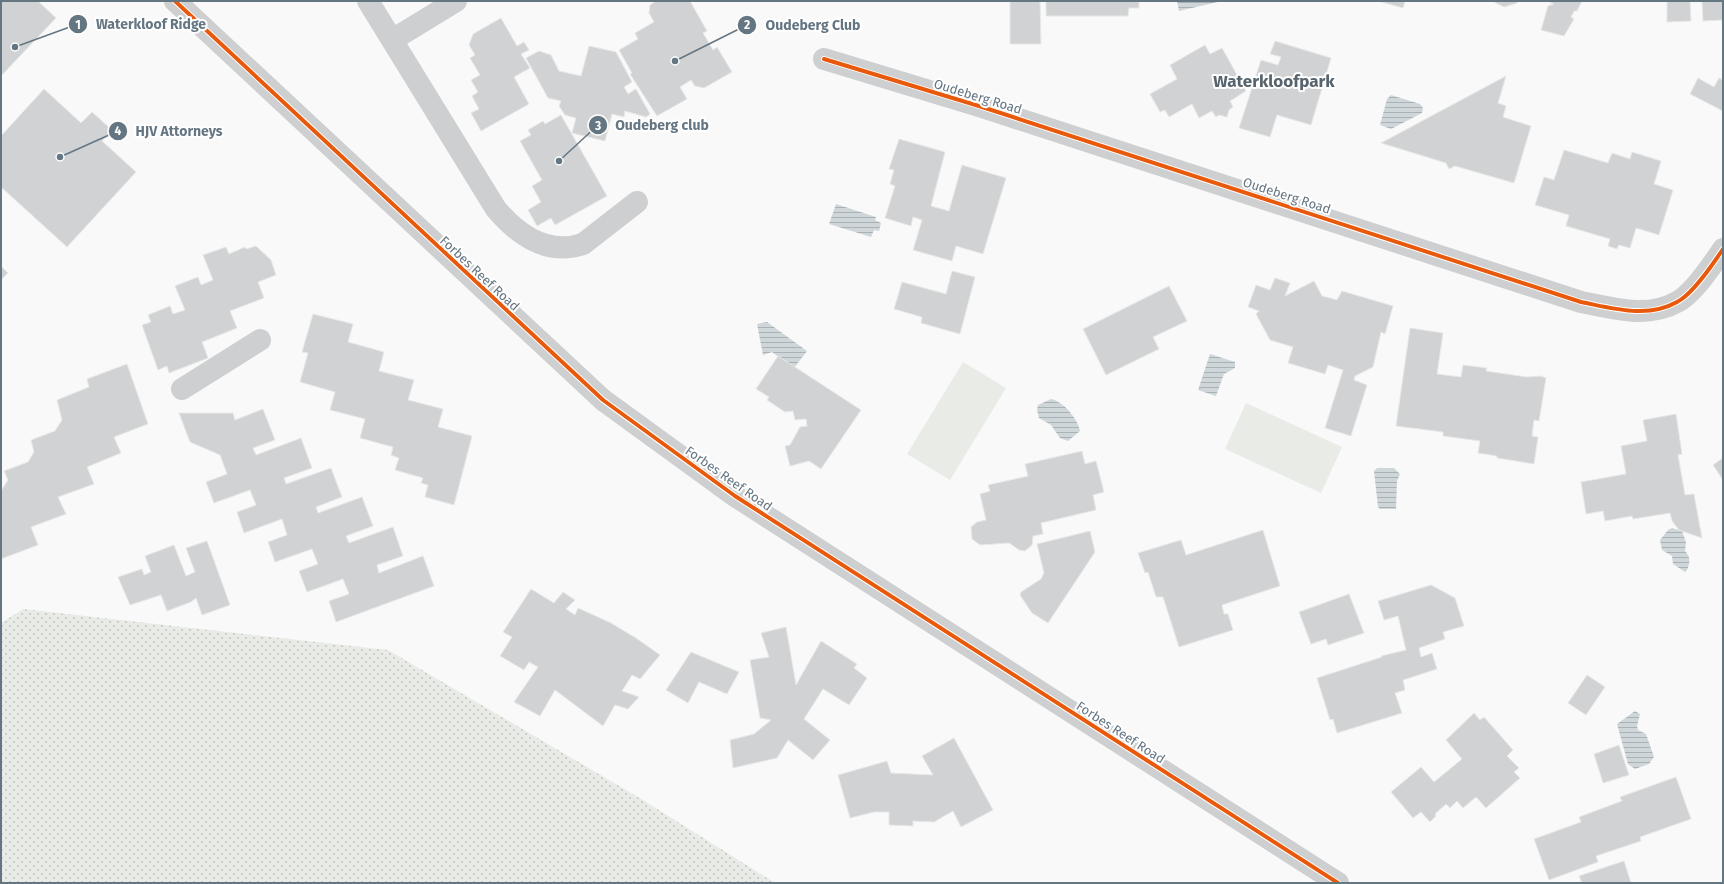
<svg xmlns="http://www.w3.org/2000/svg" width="1724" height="884" viewBox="0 0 1724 884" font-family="'Fira Sans',sans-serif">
  <defs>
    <pattern id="grass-dots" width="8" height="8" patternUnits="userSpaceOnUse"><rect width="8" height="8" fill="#e8ebe6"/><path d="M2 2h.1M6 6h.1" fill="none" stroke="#c0c3c0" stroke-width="1.8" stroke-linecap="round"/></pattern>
    <pattern id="water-rules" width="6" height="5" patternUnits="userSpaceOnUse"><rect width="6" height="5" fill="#ced6d9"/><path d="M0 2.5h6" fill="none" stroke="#abb2b5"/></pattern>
  </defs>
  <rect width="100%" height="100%" fill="#f9f9f9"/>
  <path fill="url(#grass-dots)" d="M 23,609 L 388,650 L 638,797 L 775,883 L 1,883 L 1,623 Z"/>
  <path fill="#e8ebe6" d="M 963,362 L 1006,388 L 950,480 L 907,454 Z
    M 1246,403 L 1342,447 L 1321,493 L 1225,449 Z"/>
  <path fill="url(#water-rules)" d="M 1177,1 L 1222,1 L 1179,11 Z
    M 1391,95 L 1420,104 L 1423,108 L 1422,113 L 1391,129 L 1380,125 L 1387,99 Z
    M 836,204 L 876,217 L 875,220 L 881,223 L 879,231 L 874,230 L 871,237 L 829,224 Z
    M 767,322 L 807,351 L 794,368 L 772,352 L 763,355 L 757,324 Z
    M 1210,354 L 1235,362 L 1235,368 L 1224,374 L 1216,396 L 1198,390 Z
    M 1051,399 C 1063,401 1078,419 1080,431 L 1068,441 L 1060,438 L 1051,425 L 1039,418 L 1037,410 L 1038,405 Z
    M 1377,468 L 1394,468 L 1400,474 L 1397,481 L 1396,509 L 1380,509 L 1378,507 L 1374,471 Z
    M 1672,528 L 1682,531 L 1686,542 L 1685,551 C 1691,557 1690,563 1687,570 L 1685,572 L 1673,564 L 1672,556 L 1662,550 L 1660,540 L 1668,530 Z
    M 1635,711 L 1640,714 L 1637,726 L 1638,730 L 1646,734 L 1654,757 L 1649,764 L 1635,769 L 1628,764 L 1617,724 Z"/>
  <path fill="#d0d2d3" stroke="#e8e8e8" d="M 1,1 L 38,1 L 56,18 L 1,76 Z
    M 656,1 L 690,1 L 707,31 L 703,33 L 713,50 L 717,47 L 732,72 L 704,88 L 695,86 L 691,80 L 680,87 L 687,99 L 657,116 L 630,74 L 632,73 L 619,50 L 638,39 L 635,33 L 654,22 L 649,13 L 650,5 Z
    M 1010,1 L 1040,1 L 1041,44 L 1010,44 Z
    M 1046,1 L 1139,1 L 1139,8 L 1129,8 L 1128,16 L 1046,16 Z
    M 1378,1 L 1405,1 L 1403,8 Z
    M 1492,1 L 1517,1 L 1517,3 L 1504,7 Z
    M 1547,1 L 1582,1 L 1577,11 L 1574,11 L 1571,17 L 1574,19 L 1564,36 L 1541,30 L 1548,6 L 1554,4 Z
    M 1667,1 L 1690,1 L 1691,21 L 1667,22 Z
    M 1702,1 L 1723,1 L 1723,20 L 1703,21 Z
    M 501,18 L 517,46 L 524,42 L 529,50 L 521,54 L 530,68 L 514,77 L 529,104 L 481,131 L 471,113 L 479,109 L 472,96 L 478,92 L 471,80 L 480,75 L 470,58 L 475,55 L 469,45 L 473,34 Z
    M 1275,41 L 1331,58 L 1311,125 L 1277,115 L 1270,137 L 1239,128 L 1261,60 L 1278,65 L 1281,57 L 1270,54 Z
    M 1205,45 L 1210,54 L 1222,48 L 1246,91 L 1230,101 L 1233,107 L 1229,110 L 1227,117 L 1219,115 L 1216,117 L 1212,111 L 1199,118 L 1192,104 L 1169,117 L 1165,110 L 1160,112 L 1150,94 L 1177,79 L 1170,65 Z
    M 589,46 L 616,52 L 632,82 L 624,87 L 628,94 L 636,89 L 650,114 L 646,117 L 625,111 L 624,117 L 612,114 L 605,141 L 572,133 L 576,118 L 565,115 L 559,106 L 561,101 L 548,98 L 526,58 L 539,51 L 551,55 L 559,71 L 581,76 Z
    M 1506,76 L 1498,103 L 1506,106 L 1503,117 L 1531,126 L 1514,183 L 1455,166 L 1449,169 L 1446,163 L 1381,143 Z
    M 1698,78 L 1714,87 L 1719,78 L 1723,80 L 1723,111 L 1690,94 Z
    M 44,89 L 81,123 L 92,112 L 112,130 L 102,141 L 136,172 L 67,247 L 1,187 L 1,136 Z
    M 561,115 L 607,196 L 555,225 L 551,218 L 537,226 L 528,210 L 541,202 L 532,186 L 542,180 L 520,141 L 531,135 L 528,130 L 543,121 L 545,124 Z
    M 899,139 L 945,152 L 931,206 L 949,211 L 962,165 L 1006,178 L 983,254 L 956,246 L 952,261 L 913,250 L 922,220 L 913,217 L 911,226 L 885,218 L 895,186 L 890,184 L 894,170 L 889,169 Z
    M 1564,150 L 1608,163 L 1612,153 L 1630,159 L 1632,152 L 1661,161 L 1654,184 L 1673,190 L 1659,235 L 1636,228 L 1630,248 L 1619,245 L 1617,249 L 1608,246 L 1610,239 L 1566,226 L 1569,215 L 1535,205 L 1544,177 L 1554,180 Z
    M 256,246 L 271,260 L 276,275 L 258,282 L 264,298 L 230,311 L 237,328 L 202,342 L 208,358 L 169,373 L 167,366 L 158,370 L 142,325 L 151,322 L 148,315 L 170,306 L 173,314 L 185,310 L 175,286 L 198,277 L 201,285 L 213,280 L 203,255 L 226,247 L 229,254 L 245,247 L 246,249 Z
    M 1,266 L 8,273 L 1,280 Z
    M 952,271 L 975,277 L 960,334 L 921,323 L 922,317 L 894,309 L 902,282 L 946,294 Z
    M 1275,278 L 1290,283 L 1285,296 L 1314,281 L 1322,296 L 1337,300 L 1342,291 L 1393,306 L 1385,334 L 1381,332 L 1373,367 L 1355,376 L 1354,380 L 1367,385 L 1351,436 L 1325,428 L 1343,370 L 1328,365 L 1325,374 L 1288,363 L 1293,347 L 1270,340 L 1256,314 L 1259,311 L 1248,307 L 1256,285 L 1270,290 Z
    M 1169,286 L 1187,321 L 1153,337 L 1159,349 L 1106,375 L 1083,329 Z
    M 313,314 L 353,324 L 348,342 L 384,352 L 379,371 L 414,380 L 408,400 L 443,409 L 438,427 L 472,436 L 454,505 L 425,497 L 428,485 L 421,483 L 423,478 L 395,470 L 399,458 L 391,455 L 393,447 L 360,438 L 365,419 L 330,410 L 335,392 L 300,382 L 308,353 L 302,352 Z
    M 1410,328 L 1443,333 L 1437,374 L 1461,377 L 1463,365 L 1487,368 L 1486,371 L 1527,377 L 1541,376 L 1546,378 L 1539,421 L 1534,420 L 1532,436 L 1538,437 L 1534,464 L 1497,458 L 1497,456 L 1478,453 L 1480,441 L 1443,436 L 1443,432 L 1396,426 Z
    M 778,356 L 861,410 L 821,469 L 809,461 L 790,466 L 785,446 L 790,445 L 800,427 L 807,426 L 806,419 L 795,420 L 793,411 L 785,412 L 767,400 L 769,397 L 756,389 Z
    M 127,364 L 148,424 L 114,437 L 121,453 L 87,467 L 94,484 L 58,497 L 66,514 L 31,527 L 38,545 L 1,559 L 1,491 L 8,480 L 4,471 L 28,462 L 34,452 L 31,440 L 55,431 L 62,420 L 57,400 L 89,387 L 87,379 Z
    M 263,409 L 275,440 L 253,448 L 256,455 L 301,438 L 312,468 L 284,478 L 286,484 L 331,468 L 342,497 L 316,507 L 318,513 L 362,497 L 373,526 L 346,536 L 349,543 L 393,527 L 403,556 L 377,565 L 379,573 L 423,556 L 434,586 L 336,622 L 329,601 L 349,594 L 343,579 L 307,592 L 299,571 L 318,564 L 312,549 L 275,562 L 268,542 L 287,535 L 282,519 L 244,533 L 237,512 L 256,505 L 250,490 L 214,503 L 206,482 L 227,474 L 220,455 L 190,442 L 179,413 L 233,413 L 235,420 Z
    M 1676,414 L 1682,454 L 1678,455 L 1685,495 L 1694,494 L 1702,538 L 1679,530 L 1672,521 L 1670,513 L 1633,519 L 1632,516 L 1605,521 L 1603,511 L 1586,514 L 1581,482 L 1626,474 L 1621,446 L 1647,441 L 1643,420 Z
    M 1082,451 L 1085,464 L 1096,461 L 1104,492 L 1093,495 L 1096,510 L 1041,523 L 1043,534 L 1033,536 L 1032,545 L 1025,551 L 1019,550 L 1009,543 L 980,545 L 972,539 L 971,527 L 977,522 L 986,520 L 980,494 L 990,491 L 988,485 L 1028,476 L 1025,464 Z
    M 1723,458 L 1723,480 L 1713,465 Z
    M 1263,530 L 1280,586 L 1222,605 L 1224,614 L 1228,614 L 1233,630 L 1179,647 L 1163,597 L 1156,597 L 1148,572 L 1145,573 L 1138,553 L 1181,540 L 1186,555 Z
    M 1090,531 L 1095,552 L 1048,623 L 1032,613 L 1020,595 L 1021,592 L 1041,579 L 1044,573 L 1037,544 Z
    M 207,541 L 230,605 L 202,615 L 196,598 L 191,602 L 167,611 L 161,595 L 130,605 L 118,577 L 142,569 L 144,575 L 151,572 L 145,556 L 174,545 L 186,576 L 195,572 L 186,548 Z
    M 1431,585 L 1455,598 L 1464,626 L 1443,632 L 1445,639 L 1419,648 L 1421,657 L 1432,653 L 1437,669 L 1403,680 L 1405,690 L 1395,693 L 1402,713 L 1337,733 L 1333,719 L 1330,720 L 1317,678 L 1382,657 L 1381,656 L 1406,650 L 1398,616 L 1384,620 L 1378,601 Z
    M 531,589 L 554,603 L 563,592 L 575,600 L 566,609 L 575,615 L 578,608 L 611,623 L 636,638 L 660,655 L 640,679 L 632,675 L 622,691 L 639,697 L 628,709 L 615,705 L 603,726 L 555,690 L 540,716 L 514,702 L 538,667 L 529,662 L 524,670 L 500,656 L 512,637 L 503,632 Z
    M 1349,594 L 1364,633 L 1328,645 L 1326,639 L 1311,644 L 1299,612 Z
    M 786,627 L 796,685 L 821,641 L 857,664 L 854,668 L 867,678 L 849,705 L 823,689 L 804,719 L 830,740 L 813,760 L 788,740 L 777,758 L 733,768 L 730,740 L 754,734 L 771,720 L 760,718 L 750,660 L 769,657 L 761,633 Z
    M 691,652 L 739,672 L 727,694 L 699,682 L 688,703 L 666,690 Z
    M 1587,675 L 1605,687 L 1586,715 L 1568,703 Z
    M 1474,713 L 1480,720 L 1484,717 L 1513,750 L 1507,756 L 1519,768 L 1514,772 L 1520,778 L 1486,808 L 1476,797 L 1463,808 L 1457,801 L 1450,808 L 1446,804 L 1435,814 L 1436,816 L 1430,822 L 1421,812 L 1413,818 L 1391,792 L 1421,767 L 1434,782 L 1462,759 L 1446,740 Z
    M 954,738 L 993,810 L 961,827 L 953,811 L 934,822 L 913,821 L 913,826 L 889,825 L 889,812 L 874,812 L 850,818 L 838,775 L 887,761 L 891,773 L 933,775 L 922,756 Z
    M 1619,745 L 1629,775 L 1603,783 L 1594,754 Z
    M 1676,777 L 1691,819 L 1640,837 L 1641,841 L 1596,856 L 1598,862 L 1549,880 L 1534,839 L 1581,822 L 1579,817 L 1622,801 L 1620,797 Z
    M 1624,861 L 1631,883 L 1582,883 L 1579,876 Z"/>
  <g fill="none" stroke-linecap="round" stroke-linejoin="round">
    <path stroke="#cecfd0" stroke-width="22" d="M 175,1 L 603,400 L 735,496 L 1338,883
      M 368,1 L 496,209 C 518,235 547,256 583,244 L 637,202
      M 392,40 L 456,1
      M 824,59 L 979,106 L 1581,302 C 1612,308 1647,319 1677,302 C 1693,294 1713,264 1723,249
      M 182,389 L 260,340"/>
    <defs>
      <path id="cycleway" d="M 175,1 L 603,400 L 735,496 L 1338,883
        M 824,59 L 979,106 L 1581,302 C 1612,308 1647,319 1677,302 C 1693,294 1713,264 1723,249"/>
    </defs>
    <use href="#cycleway" stroke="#fff" stroke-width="6"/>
    <use href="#cycleway" stroke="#e8590c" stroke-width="4"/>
  </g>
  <g text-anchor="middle" stroke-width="4" stroke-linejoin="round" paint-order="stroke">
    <g font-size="13" fill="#657683" stroke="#fff">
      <text transform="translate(978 96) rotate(17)" y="5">Oudeberg Road</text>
      <text transform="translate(1287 195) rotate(18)" y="5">Oudeberg Road</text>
      <text transform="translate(480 273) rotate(43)" y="5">Forbes Reef Road</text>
      <text transform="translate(729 478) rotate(35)" y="5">Forbes Reef Road</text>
      <text transform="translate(1121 732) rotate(33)" y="5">Forbes Reef Road</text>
    </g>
    <g font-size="17" font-weight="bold" fill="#57646e" stroke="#fff">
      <text x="1274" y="87">Waterkloofpark</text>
    </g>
  </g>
  <path fill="none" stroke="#657683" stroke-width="1.5" d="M15 47L78 24M675 61L747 25M559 161L598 125M60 157L118 131"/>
  <g fill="#657683" stroke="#fff" stroke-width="1.5">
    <circle cx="15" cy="47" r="4"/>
    <circle cx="675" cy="61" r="4"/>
    <circle cx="559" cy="161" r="4"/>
    <circle cx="60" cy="157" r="4"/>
    <circle cx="78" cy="24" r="10"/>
    <circle cx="747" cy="25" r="10"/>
    <circle cx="598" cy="125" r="10"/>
    <circle cx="118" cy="131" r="10"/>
  </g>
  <g font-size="12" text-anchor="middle" font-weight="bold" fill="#fff">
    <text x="78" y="29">1</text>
    <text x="747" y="29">2</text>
    <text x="598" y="130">3</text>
    <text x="118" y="135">4</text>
  </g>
  <g font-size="14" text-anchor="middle" font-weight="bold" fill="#657683" stroke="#fff" stroke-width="4" stroke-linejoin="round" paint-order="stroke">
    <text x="151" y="29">Waterkloof Ridge</text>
    <text x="813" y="30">Oudeberg Club</text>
    <text x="662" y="130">Oudeberg club</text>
    <text x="179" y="136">HJV Attorneys</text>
  </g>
  <rect width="1724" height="884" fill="none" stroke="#657683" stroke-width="4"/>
</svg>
